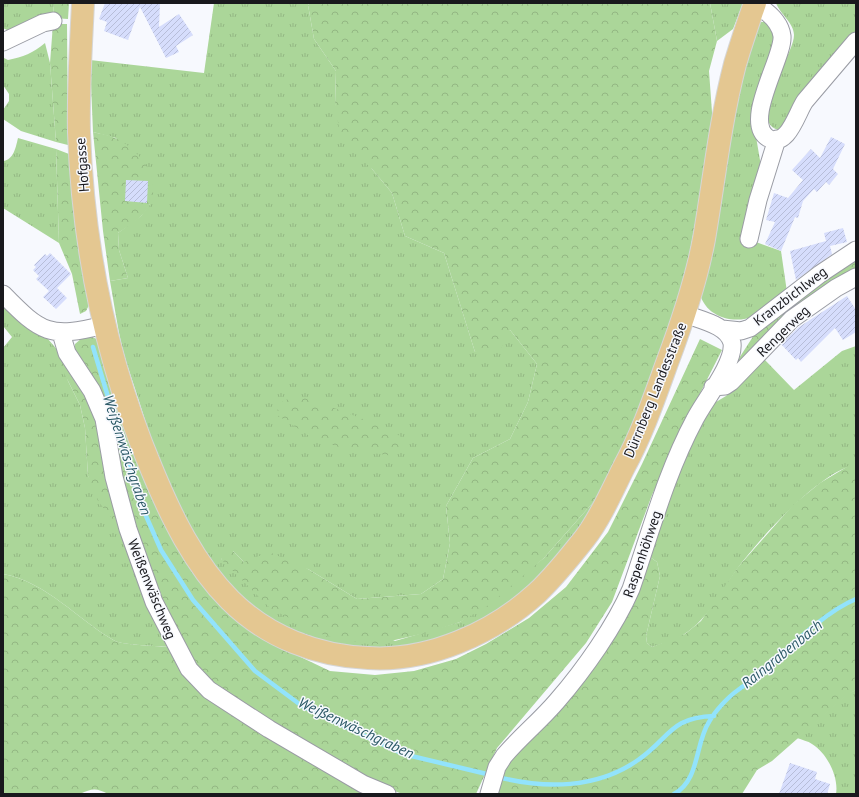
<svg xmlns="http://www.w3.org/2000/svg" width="859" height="797" viewBox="0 0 859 797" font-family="'PT Sans',sans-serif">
  <defs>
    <pattern id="grass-tufts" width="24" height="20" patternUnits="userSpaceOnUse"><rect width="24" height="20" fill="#abd699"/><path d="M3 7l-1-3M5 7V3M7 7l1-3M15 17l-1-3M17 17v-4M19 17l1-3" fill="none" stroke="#93b783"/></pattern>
    <pattern id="forest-crowns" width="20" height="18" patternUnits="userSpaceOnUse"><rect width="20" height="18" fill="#abd699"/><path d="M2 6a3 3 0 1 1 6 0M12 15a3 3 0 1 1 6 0" fill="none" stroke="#93b783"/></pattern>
    <pattern id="building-hatch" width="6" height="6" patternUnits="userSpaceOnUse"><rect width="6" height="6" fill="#d6ddfc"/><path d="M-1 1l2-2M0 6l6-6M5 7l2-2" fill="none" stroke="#b7bdd8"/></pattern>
  </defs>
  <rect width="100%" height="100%" fill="#f7f9fe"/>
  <path fill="url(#grass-tufts)" d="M 3,3 L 54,3 L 53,18 L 9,31 L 3,28 Z
    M 214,3 L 310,3 L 308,5 L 314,39 L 336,71 L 335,104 L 372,169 L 392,193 L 405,236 L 444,253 L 475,352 L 510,330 L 537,364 L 528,402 L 510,439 L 473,458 L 446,506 L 450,543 L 443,579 L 421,594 L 357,599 L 308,569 L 244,562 L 233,551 L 221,559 L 395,641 L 460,622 L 544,558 L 604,490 C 594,506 586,523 575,537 C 528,601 453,651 371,651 C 353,651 334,645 317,640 C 286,630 251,612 230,587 C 185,534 160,469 140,404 C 134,385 127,366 122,347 C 117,325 114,303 110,281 L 128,278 L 119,250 L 118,233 L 141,216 L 150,204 L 116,138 L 93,132 L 90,60 L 204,73 Z
    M 710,3 L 743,3 L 733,29 L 717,41 Z
    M 776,3 L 856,3 L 856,36 L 788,121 L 778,130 C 746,119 794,56 794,35 C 794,23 780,14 776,3 Z
    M 761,22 L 767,22 L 773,32 L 774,42 L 754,125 L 761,166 L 756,242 L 781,251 L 787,292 C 777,300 766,310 754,316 C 734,325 706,317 700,294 L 731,128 L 755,25 Z
    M 45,43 L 50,63 L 56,142 L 21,131 L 3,119 L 3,110 L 9,101 L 9,94 L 3,85 L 3,54 L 4,58 L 8,60 C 23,57 33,53 45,43 Z
    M 18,138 L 56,149 L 59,243 L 3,208 L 3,161 C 14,160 16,146 18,138 Z
    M 3,302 L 33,330 L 48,339 L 60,353 L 68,381 L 80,405 L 85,428 L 88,476 L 126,536 L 170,647 C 159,646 123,645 115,641 C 78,620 47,582 3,574 L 3,348 L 12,337 L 3,326 Z
    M 856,346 L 856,465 C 822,469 757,541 737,569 C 722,591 708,618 686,633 C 677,640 663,643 652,647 L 647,643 L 646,636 L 660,576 L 657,562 L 650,557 L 674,475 L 711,405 L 726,396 L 763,358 L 794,390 L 842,351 Z
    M 856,690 L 856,794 L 836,794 C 839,777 827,753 812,744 C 808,741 802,740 797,738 L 847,694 Z"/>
  <path fill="url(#forest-crowns)" d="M 54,3 L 69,3 L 68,19 L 53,18 Z
    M 310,3 L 710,3 L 717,41 L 709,71 L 713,126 L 690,251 L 671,329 L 636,424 L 604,490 L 544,558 L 489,605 L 460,622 L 430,632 L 373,645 L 326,636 L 271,609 L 221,559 L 226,551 L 233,551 L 244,562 L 269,552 L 308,569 L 357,599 L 421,594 L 443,579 L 450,543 L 446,506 L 473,458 L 510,439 L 528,402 L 537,364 L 510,330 L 501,348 L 475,352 L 444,253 L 405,236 L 392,193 L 372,169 L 341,140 L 335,104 L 336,71 L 314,39 L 308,5 Z
    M 53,24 L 67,24 L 68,145 L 56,142 L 50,63 Z
    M 93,132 C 101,134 110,135 117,139 C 139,150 162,178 150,204 C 144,217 129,226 118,233 L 119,250 L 128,278 L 110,281 L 103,231 Z
    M 56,149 L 69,154 L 78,242 L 89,305 L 86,311 L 80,314 L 72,274 L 59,243 Z
    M 856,255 L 856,270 L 740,369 L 734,366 L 754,335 Z
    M 92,337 L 99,340 L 126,433 L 145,483 L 167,525 L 271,643 L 330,671 L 375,675 L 414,671 L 456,659 L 486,644 L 529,618 L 566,587 L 608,532 L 642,464 L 700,339 L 722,350 L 686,421 L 652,495 L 612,602 L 586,643 L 497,748 L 476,794 L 403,794 L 385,788 L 218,690 L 193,665 L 159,599 L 74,353 L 75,344 L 82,338 Z
    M 60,353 L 99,415 L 126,536 L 98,501 L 88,476 L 85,428 L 80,405 L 59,363 Z
    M 296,397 L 311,399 L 386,428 L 400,436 L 404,443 L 403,451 L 393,456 L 341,448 L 311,437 L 277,415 C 278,402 283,400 296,397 Z
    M 850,465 L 856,465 L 856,690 L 847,695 L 772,761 L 757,770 L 742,794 L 496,794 L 496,788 L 509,763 L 650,557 L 657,562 L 660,576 L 646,636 L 647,643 L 652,647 L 685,634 L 701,621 L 738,567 L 793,505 L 820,483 Z
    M 3,574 C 47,582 78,620 115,641 C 124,645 159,646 170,647 L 189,677 L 370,794 L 108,794 C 97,788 92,788 80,794 L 3,794 Z"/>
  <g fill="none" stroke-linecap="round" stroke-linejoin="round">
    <path stroke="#92e3fc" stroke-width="4.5" d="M 93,347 L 139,500 L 161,550 L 193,600 L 255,671 L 302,706 L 403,754 L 491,775
      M 498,777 C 545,789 597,789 638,760 C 669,739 670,717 714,716
      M 674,794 C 700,780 695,743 709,722 C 715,711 728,697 738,690 C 746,684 755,679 763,672 C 788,649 824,612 856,599"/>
  </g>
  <path fill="url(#building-hatch)" d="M 105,3 L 160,3 L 159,27 L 179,14 L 193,35 L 176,46 L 179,52 L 166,58 L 140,7 L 128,40 L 104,31 L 107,22 L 99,19 Z
    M 831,137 L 845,144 L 833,169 L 838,174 L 829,185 L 826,182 L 817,192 L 814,189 L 803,201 L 798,218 L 795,217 L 781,251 L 765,244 L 775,222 L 766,220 L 774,193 L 788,198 L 803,180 L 792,170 L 811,149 L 820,158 Z
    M 126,180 L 148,181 L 147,203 L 125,201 Z
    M 843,228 L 847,242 L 830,246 L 832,254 L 796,280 L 790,251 L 826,241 L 824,233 Z
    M 50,253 L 71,274 L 57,288 L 67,298 L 56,309 L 43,297 L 49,291 L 36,279 L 39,276 L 33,270 L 36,267 L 34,265 L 45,254 L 47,256 Z
    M 847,296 L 856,310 L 856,332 L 843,340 L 835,328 L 801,362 L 798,358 L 796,360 L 781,344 L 799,327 Z
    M 790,763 L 817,772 L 815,779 L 830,784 L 827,794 L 779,794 Z"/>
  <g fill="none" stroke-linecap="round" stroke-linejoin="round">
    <defs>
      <path id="minor" d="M 755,4 C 767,11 780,21 782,36 C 784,57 742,122 768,138 C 788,149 797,112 805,101 L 856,41
        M 3,42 L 43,23 L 53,21
        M 749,239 L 758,200 L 777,139
        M 3,294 C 41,333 50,339 104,325
        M 722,329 L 741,331 L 750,328 L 820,274 L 856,250
        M 61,333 L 67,353 L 92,391 L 104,419 L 114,477 L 128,529 L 154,602 L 189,669 L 209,690 L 269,729 L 363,784 L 387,794
        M 713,387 L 725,386 L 731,382 L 792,319 L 836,288 L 856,277
        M 489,794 L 497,767 L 504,756 C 520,737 540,721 557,701 C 584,670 615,626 631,589 C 651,531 666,473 695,419 C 704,401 735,363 732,343 C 728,325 700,320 685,314"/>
      <path id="major" d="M 83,3 C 81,46 78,89 79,132 C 83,248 107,363 152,470 C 171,516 194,564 230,600 C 267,637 317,656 368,658 C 429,662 493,633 537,593 C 555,576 570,557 585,538 C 601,517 612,491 624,467 C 642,434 654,399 667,363 C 682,323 696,282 704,239 C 714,181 720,122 735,64 C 741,44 748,23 755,3"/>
    </defs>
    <use href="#minor" stroke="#9a9ca4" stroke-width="19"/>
    <use href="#major" stroke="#d6d6d6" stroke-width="24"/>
    <use href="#minor" stroke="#fff" stroke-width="17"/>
    <use href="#major" stroke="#e4c791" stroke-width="22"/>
  </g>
  <g text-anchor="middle" stroke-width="3" stroke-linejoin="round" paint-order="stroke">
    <g font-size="14" fill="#19191d" stroke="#f7f9fe">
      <text transform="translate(82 165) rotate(-94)" y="5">Hofgasse</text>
      <text transform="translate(790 296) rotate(-37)" y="5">Kranzbichlweg</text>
      <text transform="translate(783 331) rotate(-44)" y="5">Rengerweg</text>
      <text transform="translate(655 390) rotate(-68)" y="5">Dürrnberg Landesstraße</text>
      <text transform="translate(642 554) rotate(-71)" y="5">Raspenhöhweg</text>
      <text transform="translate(152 589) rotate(68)" y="5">Weißenwäschweg</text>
    </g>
    <g font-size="15" font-style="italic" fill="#2b5966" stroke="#f7f9fe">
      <text transform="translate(127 455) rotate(72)" y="5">Weißenwäschgraben</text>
      <text transform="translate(782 654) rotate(-39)" y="5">Raingrabenbach</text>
      <text transform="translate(356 728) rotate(25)" y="5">Weißenwäschgraben</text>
    </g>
  </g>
  <rect width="859" height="797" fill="none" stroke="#19191d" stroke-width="8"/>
</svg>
